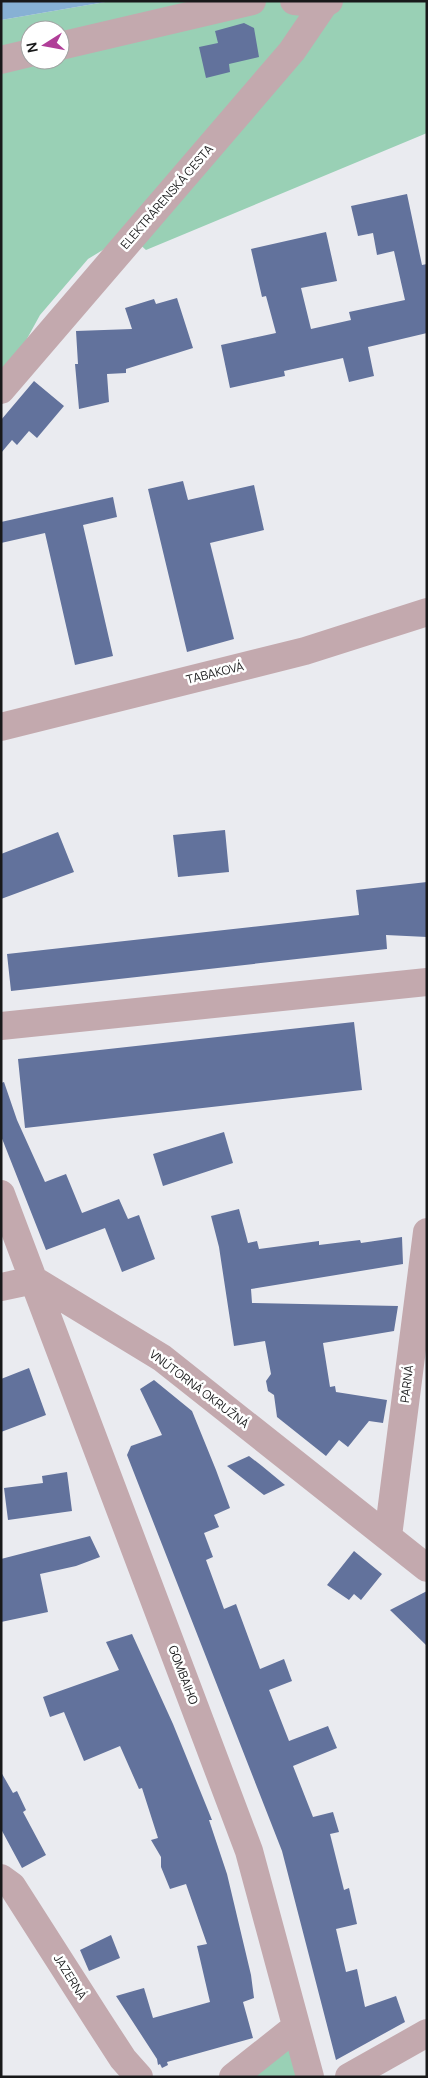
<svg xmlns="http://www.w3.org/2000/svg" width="428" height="2078" viewBox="0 0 428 2078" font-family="Manrope,sans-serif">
  <rect width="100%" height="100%" fill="#eaebf0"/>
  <path fill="#99d0b5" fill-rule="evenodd" d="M 111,1 L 427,1 L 427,133 L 146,250 L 124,230 L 111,245 L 88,259 L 40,315 L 23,346 L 1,371 L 1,20 ZM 30,30 L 60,30 L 60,60 L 30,60 Z
    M 291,2047 L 299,2077 L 253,2077 Z"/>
  <path fill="#87b1d4" d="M 1,1 L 111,1 L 1,20 Z"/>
  <path fill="#62729c" d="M 244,23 L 254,28 L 259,57 L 229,64 L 230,72 L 206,78 L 199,47 L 218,43 L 215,31 Z
    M 407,194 L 422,265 L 427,264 L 427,333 L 368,347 L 374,376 L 349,382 L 343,358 L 284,371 L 285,376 L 230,388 L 221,345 L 276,333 L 266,296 L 262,297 L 251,249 L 326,232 L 337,281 L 301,288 L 311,329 L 351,320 L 349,312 L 405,300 L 394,251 L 377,255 L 373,233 L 358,236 L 351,206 Z
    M 177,298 L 193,348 L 126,369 L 126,373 L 107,374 L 109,402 L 79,409 L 75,364 L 78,364 L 76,331 L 132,329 L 125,308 L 154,299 L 156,304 Z
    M 34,381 L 64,406 L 37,438 L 29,431 L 17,445 L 12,440 L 1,453 L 1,420 Z
    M 183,481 L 188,500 L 254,485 L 264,530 L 210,543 L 234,639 L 187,652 L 148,489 Z
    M 113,497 L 117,517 L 83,525 L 113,656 L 75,665 L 45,533 L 1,543 L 1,522 Z
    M 225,830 L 229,872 L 178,877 L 173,835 Z
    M 58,832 L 74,872 L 1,899 L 1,854 Z
    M 427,882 L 427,937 L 386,935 L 387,949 L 11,991 L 7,954 L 359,915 L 356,890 Z
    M 354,1022 L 362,1090 L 25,1128 L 18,1059 Z
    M 4,1082 L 17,1120 L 45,1182 L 66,1174 L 82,1213 L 119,1199 L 128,1219 L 139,1215 L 155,1259 L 122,1272 L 105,1228 L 46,1250 L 1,1136 L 1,1083 Z
    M 224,1132 L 233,1163 L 163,1186 L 153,1154 Z
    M 239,1209 L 248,1243 L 257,1241 L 259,1249 L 319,1241 L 319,1245 L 360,1240 L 361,1243 L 402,1237 L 403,1264 L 251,1289 L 252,1303 L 398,1306 L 394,1331 L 323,1343 L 330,1387 L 335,1386 L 336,1392 L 387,1400 L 383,1423 L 369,1421 L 348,1447 L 339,1440 L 326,1456 L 277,1417 L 274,1395 L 268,1391 L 266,1381 L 271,1374 L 265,1341 L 234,1346 L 219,1247 L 211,1216 Z
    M 29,1368 L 46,1415 L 1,1432 L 1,1379 Z
    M 154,1380 L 192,1411 L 216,1470 L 230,1508 L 214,1515 L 219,1527 L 204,1533 L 213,1557 L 206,1560 L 224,1609 L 236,1604 L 260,1669 L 284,1659 L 292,1681 L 269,1690 L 289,1741 L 328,1726 L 337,1748 L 293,1766 L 313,1817 L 333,1812 L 339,1832 L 330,1834 L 344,1890 L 349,1888 L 357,1924 L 336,1929 L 346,1972 L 357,1969 L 365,2007 L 396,1996 L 405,2022 L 336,2060 L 282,1851 L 127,1455 L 131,1446 L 162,1435 L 140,1389 Z
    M 249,1456 L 262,1466 L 285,1485 L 264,1495 L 227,1466 Z
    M 67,1472 L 72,1511 L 8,1520 L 4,1488 L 43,1483 L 42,1476 Z
    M 90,1536 L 100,1557 L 76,1566 L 40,1574 L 48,1612 L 1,1622 L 1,1559 Z
    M 354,1551 L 382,1574 L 361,1600 L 354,1594 L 349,1600 L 327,1585 Z
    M 427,1591 L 427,1646 L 390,1610 Z
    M 132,1634 L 173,1724 L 212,1820 L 209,1820 L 227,1874 L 251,1975 L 254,1998 L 243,2002 L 253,2038 L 167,2062 L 168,2065 L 162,2068 L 160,2064 L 158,2065 L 157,2059 L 116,1996 L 144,1988 L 153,2018 L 210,2002 L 197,1946 L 207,1944 L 186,1884 L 170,1889 L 161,1867 L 161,1857 L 151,1840 L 158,1838 L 142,1788 L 139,1789 L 120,1746 L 84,1761 L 64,1712 L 50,1717 L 43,1697 L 119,1670 L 106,1642 Z
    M 1,1772 L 13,1793 L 17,1791 L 26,1810 L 23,1812 L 46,1855 L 22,1868 L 1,1829 Z
    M 111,1935 L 120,1958 L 89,1971 L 80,1950 Z"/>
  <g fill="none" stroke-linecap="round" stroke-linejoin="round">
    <path stroke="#c3a9ae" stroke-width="28" d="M 294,1 L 324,4
      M 60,46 L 252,1
      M 1,60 L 30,53
      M 1,390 L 292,51 L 324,4 L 329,1
      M 1,727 L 305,651 L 427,612
      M 1,1026 L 427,982
      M 1,1194 L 249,1851 L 310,2077
      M 34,1280 L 162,1358 L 427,1568
      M 1,1287 L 34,1280
      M 388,1536 L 427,1232
      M 1,1878 L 12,1886 L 97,2019 L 123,2059 L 139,2077
      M 233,2077 L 296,2027
      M 349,2077 L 427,2033"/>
  </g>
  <g text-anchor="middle" stroke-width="5" stroke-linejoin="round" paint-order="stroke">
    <g font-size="12" fill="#18191a" stroke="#fff">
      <text transform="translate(167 197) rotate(-49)" y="4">ELEKTRÁRENSKÁ CESTA</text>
      <text transform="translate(215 673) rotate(-14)" y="4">TABAKOVÁ</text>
      <text transform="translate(407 1384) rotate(-83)" y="4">PARNÁ</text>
      <text transform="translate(199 1389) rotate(37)" y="4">VNÚTORNÁ OKRUŽNÁ</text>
      <text transform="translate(183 1675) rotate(69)" y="4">GOMBAIHO</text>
      <text transform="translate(70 1977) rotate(58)" y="4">JAZERNÁ</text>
    </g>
  </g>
  <rect width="428" height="2078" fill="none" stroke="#18191a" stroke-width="5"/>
  <g transform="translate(45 45) rotate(259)"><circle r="24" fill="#ffffff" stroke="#a3a3a3"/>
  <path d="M0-4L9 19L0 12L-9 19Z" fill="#b03e98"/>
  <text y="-8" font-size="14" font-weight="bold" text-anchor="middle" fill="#18191a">N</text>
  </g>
</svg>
